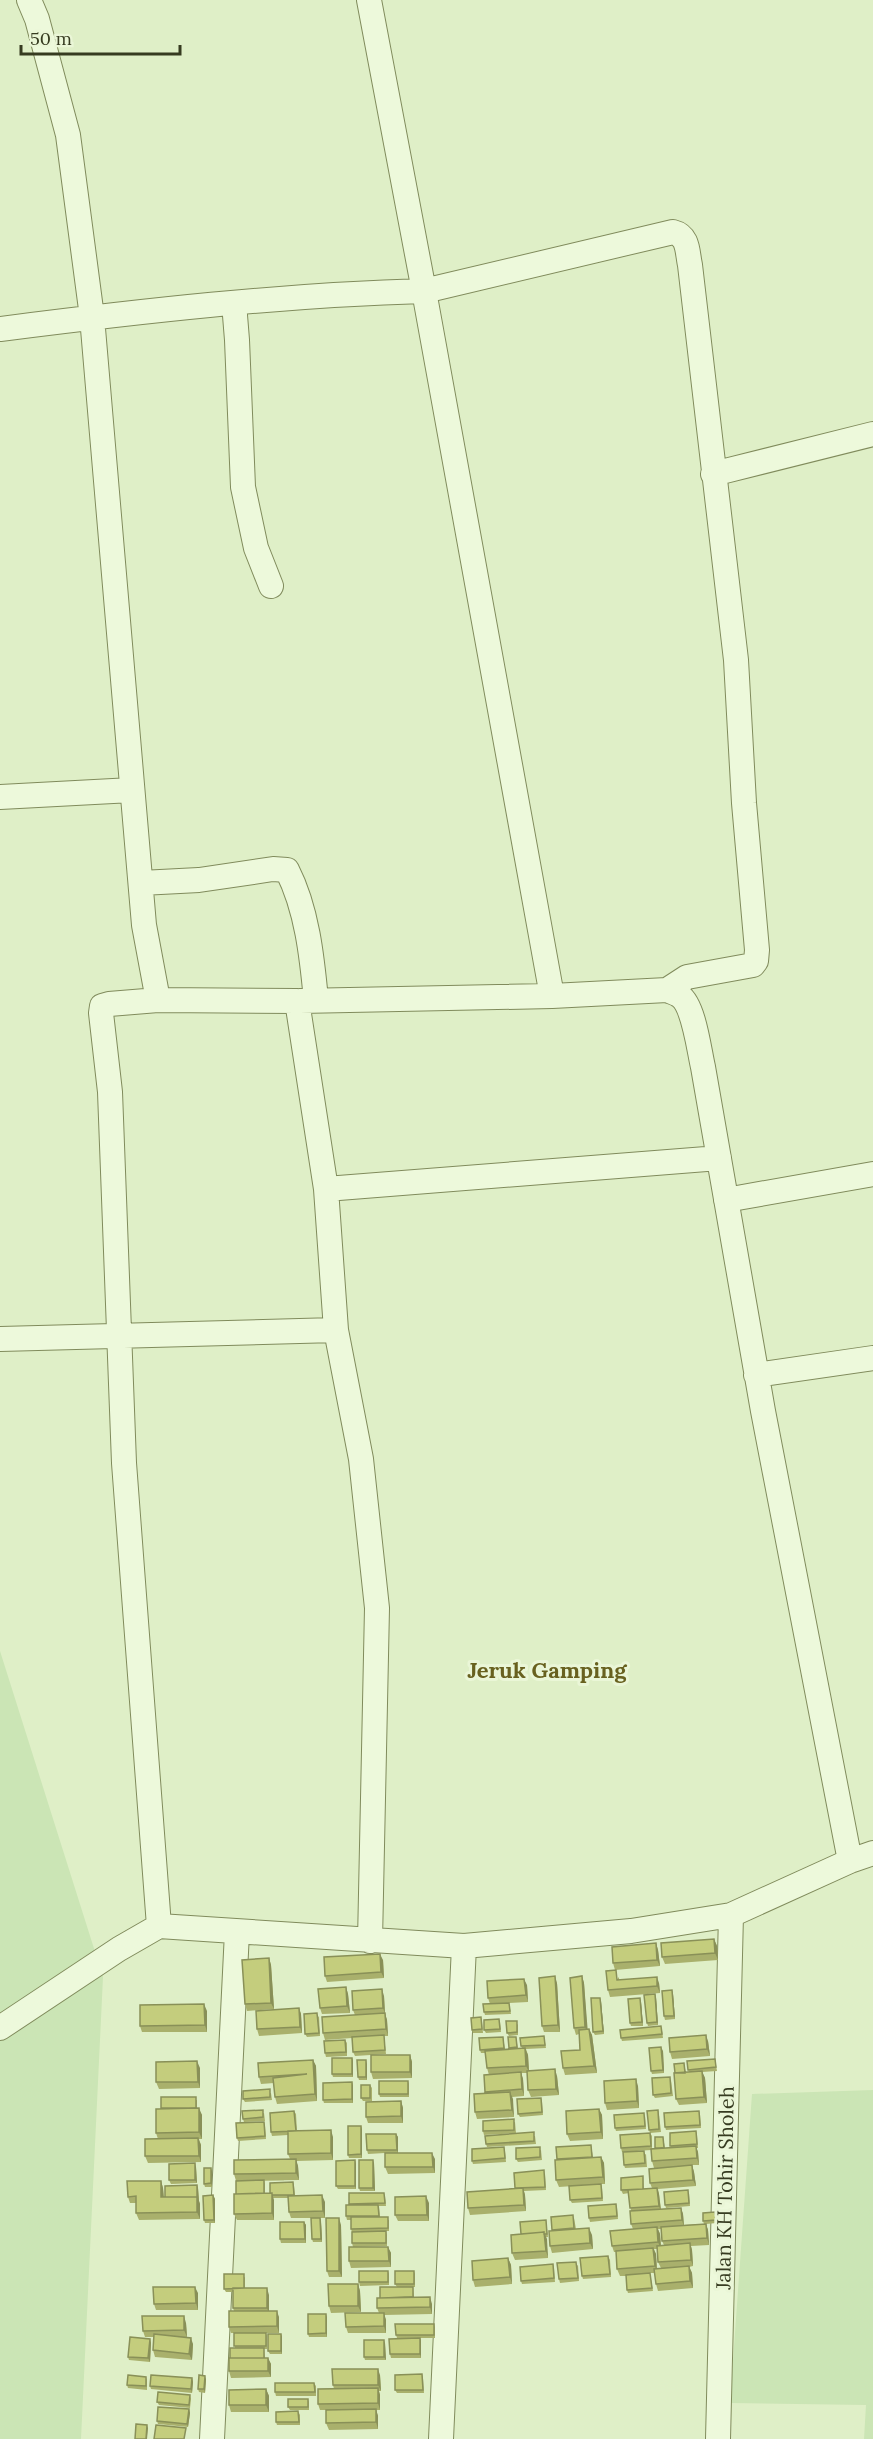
<svg xmlns="http://www.w3.org/2000/svg" width="873" height="2439" viewBox="0 0 873 2439" font-family="Lora,serif">
  <rect width="100%" height="100%" fill="#dfefc7"/>
  <path fill="#cbe5b5" d="M 0,1651 L 103,1977 L 81,2439 L 0,2439 Z
    M 873,2090 L 873,2439 L 864,2439 L 866,2405 L 730,2403 L 752,2094 Z"/>
  <g fill="none" stroke-linecap="round" stroke-linejoin="round">
    <defs>
      <path id="street" d="M 29,0 L 37,19 L 68,135 L 92,317 L 144,925 L 158,1000
        M 369,0 L 424,291 L 673,232 C 689,236 687,252 690,265 L 736,660 L 744,803 L 757,950 L 756,961 L 753,965 L 687,977 L 667,990
        M 234,303 L 237,340 L 243,487 L 256,548 L 271,586
        M 0,329 C 141,311 282,295 424,291 L 552,996 L 667,990 C 671,992 676,993 680,996 C 694,1006 699,1050 703,1067 L 763,1411 L 850,1861 L 731,1915 L 631,1931 L 464,1946 L 159,1926 L 119,1949 L 0,2028
        M 713,474 L 873,434
        M 0,797 L 132,790
        M 141,883 L 199,880 L 273,869 L 287,870 C 307,909 312,957 316,1000
        M 300,1001 L 552,996
        M 326,1189 L 719,1158
        M 726,1200 L 873,1174
        M 0,1339 L 336,1330
        M 756,1375 L 873,1358
        M 850,1861 L 873,1853
        M 159,1926 L 124,1463 L 110,1092 L 101,1013 L 102,1006 L 109,1004 L 158,1000 L 297,1001 L 326,1189 L 336,1330 L 361,1459 L 377,1608 L 370,1941
        M 212,2439 L 237,1932
        M 441,2439 L 464,1946
        M 718,2439 L 731,1915"/>
    </defs>
    <use href="#street" stroke="#808b5c" stroke-width="26"/>
    <use href="#street" stroke="#edf9db" stroke-width="24"/>
  </g>
  <path fill="#a9b06c" fill-rule="evenodd" d="M 714,1939 L 717,1946 L 718,1960 L 665,1964 L 662,1957 Z
    M 656,1943 L 658,1950 L 660,1966 L 615,1970 L 613,1963 Z
    M 269,1958 L 271,1965 L 274,2009 L 247,2011 L 245,2004 Z
    M 383,1960 L 384,1978 L 327,1982 L 325,1976 Z
    M 582,1976 L 584,1983 L 587,2029 L 589,2029 L 592,2035 L 597,2073 L 565,2075 L 563,2068 L 580,2050 L 579,2034 L 576,2035 L 574,2028 Z
    M 619,1977 L 619,1980 L 659,1983 L 660,1993 L 610,1997 L 608,1990 Z
    M 557,1983 L 560,2032 L 544,2032 L 542,2026 Z
    M 527,1985 L 528,2002 L 509,2003 L 511,2014 L 485,2015 L 484,2012 L 490,2004 L 488,1998 Z
    M 346,1987 L 348,1994 L 350,2013 L 322,2014 L 320,2008 Z
    M 655,1994 L 656,1997 L 658,2025 L 648,2026 L 647,2023 Z
    M 673,1994 L 675,2019 L 665,2020 L 664,2016 Z
    M 384,1996 L 385,2014 L 387,2020 L 388,2036 L 384,2036 L 386,2054 L 355,2056 L 353,2052 L 352,2038 L 325,2040 L 323,2033 L 355,2015 L 353,2010 Z
    M 601,2001 L 604,2034 L 595,2035 L 593,2032 Z
    M 641,2002 L 643,2026 L 631,2026 L 630,2023 Z
    M 299,2008 L 301,2014 L 302,2033 L 259,2036 L 257,2029 Z
    M 207,2011 L 207,2032 L 142,2032 L 140,2026 Z
    M 319,2016 L 320,2036 L 307,2037 L 305,2034 Z
    M 499,2019 L 500,2022 L 501,2032 L 486,2033 L 484,2030 Z
    M 482,2021 L 483,2033 L 473,2033 L 472,2030 Z
    M 518,2024 L 518,2035 L 509,2036 L 507,2033 Z
    M 662,2030 L 663,2038 L 622,2041 L 621,2038 Z
    M 544,2036 L 546,2048 L 526,2049 L 528,2055 L 529,2071 L 557,2076 L 559,2095 L 531,2097 L 528,2090 L 527,2073 L 521,2073 L 523,2079 L 524,2096 L 512,2097 L 514,2117 L 477,2119 L 475,2112 L 486,2094 L 485,2092 L 489,2075 L 487,2068 L 486,2053 L 481,2053 L 480,2050 L 503,2037 L 505,2049 L 509,2049 L 509,2048 L 516,2037 L 518,2049 L 522,2048 L 521,2046 Z
    M 345,2040 L 347,2043 L 347,2056 L 326,2057 L 325,2053 Z
    M 708,2041 L 710,2056 L 672,2059 L 670,2052 Z
    M 663,2051 L 664,2073 L 652,2074 L 651,2071 Z
    M 410,2055 L 412,2062 L 412,2078 L 373,2079 L 371,2072 Z
    M 352,2058 L 353,2061 L 353,2077 L 333,2077 L 332,2074 Z
    M 715,2059 L 717,2071 L 702,2072 L 705,2078 L 707,2103 L 679,2105 L 676,2099 L 684,2063 L 686,2073 L 689,2072 L 688,2070 Z
    M 313,2060 L 316,2066 L 317,2101 L 277,2104 L 275,2097 L 274,2083 L 261,2084 L 259,2077 Z
    M 367,2064 L 367,2080 L 359,2080 L 358,2077 Z
    M 200,2068 L 200,2088 L 159,2089 L 156,2082 Z
    M 671,2080 L 673,2096 L 655,2098 L 653,2095 Z
    M 408,2081 L 409,2084 L 409,2097 L 380,2097 L 379,2094 Z
    M 352,2082 L 353,2086 L 353,2103 L 324,2103 L 323,2100 Z
    M 370,2085 L 372,2088 L 372,2101 L 363,2101 L 361,2098 Z
    M 638,2086 L 639,2108 L 607,2110 L 605,2103 Z
    M 271,2093 L 272,2100 L 245,2102 L 243,2099 Z
    M 541,2098 L 542,2101 L 543,2115 L 520,2117 L 518,2114 Z
    M 197,2100 L 197,2108 L 202,2115 L 202,2139 L 199,2139 L 201,2145 L 201,2162 L 148,2163 L 145,2156 L 158,2139 L 156,2133 L 161,2108 Z
    M 401,2101 L 403,2108 L 403,2123 L 368,2123 L 366,2117 Z
    M 599,2109 L 602,2115 L 603,2139 L 570,2141 L 567,2134 Z
    M 658,2110 L 659,2114 L 661,2132 L 650,2133 L 652,2136 L 652,2148 L 655,2148 L 663,2137 L 665,2148 L 671,2147 L 670,2146 L 696,2131 L 697,2135 L 698,2148 L 696,2148 L 698,2152 L 699,2165 L 692,2165 L 694,2172 L 696,2186 L 658,2189 L 659,2194 L 661,2209 L 681,2208 L 683,2214 L 684,2225 L 704,2224 L 703,2221 L 715,2212 L 717,2223 L 706,2224 L 708,2230 L 709,2245 L 691,2246 L 692,2250 L 693,2266 L 689,2267 L 692,2273 L 693,2288 L 658,2291 L 656,2284 L 655,2273 L 650,2273 L 653,2291 L 628,2293 L 627,2290 L 626,2276 L 620,2276 L 617,2269 L 616,2252 L 614,2252 L 612,2246 L 633,2229 L 631,2224 L 631,2211 L 629,2193 L 623,2194 L 621,2190 L 643,2176 L 644,2189 L 652,2188 L 650,2183 L 654,2168 L 652,2161 L 651,2150 L 622,2152 L 621,2148 L 650,2133 L 649,2130 ZM 658,2229 L 661,2229 L 662,2241 L 664,2245 L 661,2245 L 660,2234 ZM 654,2249 L 657,2249 L 658,2262 L 661,2268 L 657,2269 L 656,2254 Z
    M 294,2111 L 296,2114 L 297,2131 L 333,2137 L 333,2160 L 296,2161 L 298,2166 L 299,2180 L 236,2181 L 234,2174 L 290,2159 L 288,2154 L 288,2135 L 272,2136 L 271,2132 Z
    M 699,2111 L 700,2114 L 701,2128 L 666,2130 L 665,2127 Z
    M 264,2113 L 265,2121 L 244,2122 L 243,2119 Z
    M 645,2116 L 646,2129 L 616,2131 L 615,2128 Z
    M 264,2122 L 265,2125 L 266,2139 L 238,2141 L 237,2138 Z
    M 515,2122 L 516,2133 L 484,2135 L 483,2131 Z
    M 361,2126 L 362,2130 L 362,2158 L 349,2158 L 348,2155 Z
    M 396,2134 L 398,2137 L 398,2153 L 435,2159 L 435,2173 L 388,2174 L 385,2167 L 385,2153 L 368,2154 L 367,2150 Z
    M 535,2136 L 536,2144 L 487,2147 L 486,2144 Z
    M 591,2145 L 593,2157 L 601,2157 L 604,2163 L 605,2184 L 601,2184 L 602,2187 L 603,2201 L 572,2203 L 570,2200 L 588,2185 L 559,2187 L 556,2180 L 557,2160 L 556,2147 Z
    M 504,2147 L 505,2151 L 506,2162 L 473,2164 L 472,2161 Z
    M 541,2150 L 542,2160 L 518,2162 L 516,2159 Z
    M 646,2154 L 647,2167 L 625,2168 L 624,2165 Z
    M 355,2160 L 356,2164 L 356,2189 L 338,2189 L 336,2186 Z
    M 374,2163 L 375,2191 L 360,2191 L 359,2188 Z
    M 196,2167 L 197,2183 L 171,2184 L 169,2180 Z
    M 212,2171 L 212,2187 L 205,2187 L 204,2184 Z
    M 545,2174 L 546,2190 L 524,2191 L 525,2195 L 526,2211 L 470,2215 L 468,2208 L 515,2189 Z
    M 264,2180 L 265,2184 L 265,2193 L 270,2193 L 293,2182 L 294,2186 L 295,2195 L 325,2202 L 325,2218 L 320,2218 L 321,2221 L 322,2242 L 313,2242 L 312,2239 L 311,2218 L 291,2218 L 289,2212 L 289,2198 L 273,2198 L 274,2220 L 237,2220 L 234,2214 L 236,2194 Z
    M 161,2181 L 163,2188 L 164,2197 L 197,2185 L 198,2188 L 199,2201 L 200,2204 L 200,2219 L 139,2220 L 136,2213 L 136,2203 L 130,2203 L 128,2197 Z
    M 689,2193 L 690,2206 L 666,2208 L 665,2205 Z
    M 213,2195 L 215,2199 L 215,2223 L 205,2223 L 204,2220 Z
    M 385,2196 L 386,2206 L 379,2206 L 380,2217 L 389,2220 L 389,2231 L 386,2231 L 387,2235 L 387,2246 L 353,2247 L 352,2243 L 352,2232 L 351,2229 L 351,2220 L 347,2220 L 346,2216 L 349,2204 Z
    M 429,2203 L 429,2221 L 398,2221 L 395,2215 Z
    M 616,2204 L 617,2207 L 618,2219 L 590,2222 L 589,2218 Z
    M 574,2218 L 576,2229 L 592,2235 L 593,2249 L 552,2253 L 550,2246 L 552,2230 Z
    M 546,2220 L 548,2237 L 546,2237 L 548,2258 L 515,2260 L 512,2253 L 521,2234 Z
    M 304,2222 L 306,2225 L 306,2243 L 281,2243 L 280,2239 Z
    M 341,2225 L 342,2277 L 329,2277 L 327,2271 Z
    M 388,2247 L 391,2253 L 391,2267 L 351,2268 L 349,2261 Z
    M 608,2256 L 610,2260 L 611,2277 L 583,2279 L 582,2276 Z
    M 508,2258 L 511,2265 L 512,2284 L 475,2287 L 473,2280 Z
    M 553,2264 L 554,2268 L 555,2282 L 522,2284 L 521,2281 Z
    M 578,2265 L 579,2281 L 560,2283 L 559,2279 Z
    M 388,2271 L 389,2274 L 389,2285 L 360,2286 L 359,2282 Z
    M 414,2271 L 415,2274 L 415,2287 L 413,2287 L 414,2297 L 432,2304 L 432,2314 L 384,2315 L 386,2320 L 386,2333 L 348,2333 L 346,2327 L 379,2313 L 377,2308 L 380,2298 L 397,2287 L 395,2284 Z
    M 245,2277 L 245,2288 L 269,2295 L 269,2311 L 279,2317 L 279,2333 L 266,2333 L 267,2336 L 267,2349 L 264,2349 L 265,2358 L 268,2358 L 271,2364 L 271,2377 L 231,2378 L 229,2371 L 230,2358 L 235,2348 L 234,2333 L 231,2333 L 229,2327 L 234,2311 L 233,2308 L 233,2292 L 226,2292 L 224,2289 Z
    M 358,2284 L 360,2291 L 361,2312 L 331,2313 L 329,2306 Z
    M 198,2293 L 198,2310 L 156,2310 L 154,2304 Z
    M 327,2317 L 327,2337 L 309,2337 L 308,2334 Z
    M 186,2323 L 187,2337 L 181,2337 L 193,2344 L 192,2360 L 155,2357 L 153,2350 L 154,2337 L 145,2337 L 143,2331 Z
    M 434,2324 L 435,2327 L 435,2338 L 420,2338 L 421,2341 L 421,2358 L 391,2358 L 390,2354 L 397,2338 L 396,2335 Z
    M 281,2334 L 282,2337 L 282,2354 L 270,2354 L 268,2351 Z
    M 150,2339 L 151,2343 L 150,2362 L 129,2360 L 128,2357 Z
    M 385,2343 L 386,2360 L 365,2360 L 364,2357 Z
    M 422,2374 L 423,2378 L 424,2393 L 397,2393 L 395,2390 Z
    M 380,2375 L 381,2391 L 379,2391 L 380,2395 L 380,2410 L 376,2410 L 378,2416 L 378,2429 L 329,2430 L 326,2423 L 326,2410 L 320,2410 L 318,2404 L 334,2389 L 333,2385 Z
    M 146,2377 L 147,2380 L 147,2390 L 128,2388 L 127,2385 Z
    M 192,2378 L 193,2382 L 192,2393 L 151,2389 L 150,2386 Z
    M 206,2379 L 205,2393 L 199,2392 L 198,2389 Z
    M 314,2383 L 316,2386 L 316,2396 L 276,2396 L 275,2392 Z
    M 266,2389 L 269,2396 L 269,2412 L 231,2412 L 229,2405 Z
    M 190,2395 L 191,2399 L 190,2408 L 159,2405 L 157,2402 Z
    M 308,2399 L 309,2402 L 309,2410 L 290,2410 L 288,2407 Z
    M 189,2409 L 190,2413 L 188,2427 L 158,2424 L 157,2421 Z
    M 298,2411 L 300,2415 L 300,2425 L 277,2425 L 276,2422 Z"/>
  <path fill="#899058" d="M 714,1939 L 717,1946 L 718,1960 L 715,1953 Z
    M 656,1943 L 658,1950 L 660,1966 L 657,1960 Z
    M 380,1954 L 383,1960 L 384,1978 L 381,1972 Z
    M 269,1958 L 271,1965 L 274,2009 L 271,2003 Z
    M 555,1976 L 557,1983 L 560,2032 L 558,2025 Z
    M 582,1976 L 584,1983 L 588,2034 L 585,2027 Z
    M 657,1977 L 659,1983 L 660,1993 L 657,1986 Z
    M 524,1979 L 527,1985 L 528,2002 L 526,1995 Z
    M 346,1987 L 348,1994 L 350,2013 L 347,2006 Z
    M 382,1989 L 384,1996 L 385,2014 L 383,2008 Z
    M 672,1990 L 673,1994 L 675,2019 L 674,2016 Z
    M 655,1994 L 656,1997 L 658,2025 L 657,2022 Z
    M 600,1998 L 601,2001 L 604,2034 L 603,2031 Z
    M 640,1998 L 641,2002 L 643,2026 L 642,2022 Z
    M 204,2004 L 207,2011 L 207,2032 L 205,2025 Z
    M 299,2008 L 301,2014 L 302,2033 L 300,2027 Z
    M 385,2013 L 387,2020 L 388,2036 L 386,2029 Z
    M 589,2029 L 592,2035 L 597,2073 L 594,2066 Z
    M 706,2035 L 708,2041 L 710,2056 L 707,2049 Z
    M 661,2047 L 663,2051 L 664,2073 L 663,2070 Z
    M 525,2048 L 528,2055 L 529,2072 L 526,2066 Z
    M 410,2055 L 412,2062 L 412,2078 L 410,2072 Z
    M 352,2058 L 353,2061 L 353,2077 L 352,2074 Z
    M 313,2060 L 316,2066 L 317,2101 L 315,2094 Z
    M 366,2060 L 367,2064 L 367,2080 L 366,2077 Z
    M 197,2061 L 200,2068 L 200,2088 L 198,2082 Z
    M 555,2069 L 557,2076 L 559,2095 L 556,2089 Z
    M 702,2071 L 705,2078 L 707,2103 L 704,2097 Z
    M 521,2072 L 523,2079 L 524,2096 L 522,2089 Z
    M 636,2079 L 638,2086 L 639,2108 L 637,2101 Z
    M 352,2082 L 353,2086 L 353,2103 L 352,2099 Z
    M 510,2092 L 513,2099 L 514,2117 L 512,2110 Z
    M 401,2101 L 403,2108 L 403,2123 L 401,2116 Z
    M 199,2108 L 202,2115 L 202,2139 L 199,2132 Z
    M 599,2109 L 602,2115 L 603,2139 L 601,2132 Z
    M 361,2126 L 362,2130 L 362,2158 L 361,2154 Z
    M 331,2130 L 333,2137 L 333,2160 L 331,2153 Z
    M 396,2134 L 398,2137 L 398,2153 L 397,2150 Z
    M 198,2138 L 201,2145 L 201,2162 L 199,2156 Z
    M 696,2146 L 698,2152 L 699,2165 L 697,2158 Z
    M 432,2153 L 435,2159 L 435,2173 L 433,2167 Z
    M 601,2157 L 604,2163 L 605,2184 L 603,2177 Z
    M 296,2159 L 298,2166 L 299,2180 L 296,2173 Z
    M 355,2160 L 356,2164 L 356,2189 L 355,2186 Z
    M 373,2160 L 374,2163 L 375,2191 L 373,2188 Z
    M 195,2163 L 196,2167 L 197,2183 L 195,2180 Z
    M 692,2165 L 694,2172 L 696,2186 L 693,2180 Z
    M 211,2168 L 212,2171 L 212,2187 L 211,2183 Z
    M 161,2181 L 163,2188 L 164,2204 L 161,2197 Z
    M 197,2185 L 198,2188 L 199,2201 L 200,2204 L 200,2219 L 197,2212 Z
    M 523,2188 L 525,2195 L 526,2211 L 524,2205 Z
    M 657,2188 L 659,2194 L 661,2212 L 659,2206 Z
    M 272,2193 L 274,2200 L 274,2220 L 272,2213 Z
    M 213,2195 L 215,2199 L 215,2223 L 214,2220 Z
    M 322,2195 L 325,2202 L 325,2218 L 323,2211 Z
    M 426,2196 L 429,2203 L 429,2221 L 427,2215 Z
    M 681,2208 L 683,2214 L 684,2227 L 682,2220 Z
    M 320,2218 L 321,2221 L 322,2242 L 321,2239 Z
    M 339,2218 L 341,2225 L 342,2277 L 339,2271 Z
    M 304,2222 L 306,2225 L 306,2243 L 305,2239 Z
    M 706,2224 L 708,2230 L 709,2245 L 707,2238 Z
    M 657,2227 L 660,2234 L 661,2249 L 658,2242 Z
    M 589,2228 L 592,2235 L 593,2249 L 590,2243 Z
    M 544,2232 L 547,2239 L 548,2258 L 546,2251 Z
    M 690,2243 L 692,2250 L 693,2266 L 691,2260 Z
    M 388,2247 L 391,2253 L 391,2267 L 389,2261 Z
    M 653,2248 L 656,2254 L 657,2273 L 655,2266 Z
    M 508,2258 L 511,2265 L 512,2284 L 510,2277 Z
    M 689,2266 L 692,2273 L 693,2288 L 690,2281 Z
    M 358,2284 L 360,2291 L 361,2312 L 358,2306 Z
    M 195,2287 L 198,2293 L 198,2310 L 196,2303 Z
    M 267,2288 L 269,2295 L 269,2314 L 267,2308 Z
    M 430,2297 L 432,2304 L 432,2314 L 430,2307 Z
    M 277,2311 L 279,2317 L 279,2333 L 277,2326 Z
    M 384,2313 L 386,2320 L 386,2333 L 384,2326 Z
    M 326,2314 L 327,2317 L 327,2337 L 326,2333 Z
    M 184,2316 L 186,2323 L 187,2337 L 184,2330 Z
    M 281,2334 L 282,2337 L 282,2354 L 281,2351 Z
    M 191,2338 L 193,2344 L 192,2360 L 189,2354 Z
    M 420,2338 L 421,2341 L 421,2358 L 420,2354 Z
    M 150,2339 L 151,2343 L 150,2362 L 148,2358 Z
    M 384,2340 L 385,2343 L 386,2360 L 384,2357 Z
    M 268,2358 L 271,2364 L 271,2377 L 268,2371 Z
    M 378,2369 L 380,2375 L 381,2391 L 378,2385 Z
    M 205,2376 L 206,2379 L 205,2393 L 204,2389 Z
    M 192,2378 L 193,2382 L 192,2393 L 191,2389 Z
    M 378,2388 L 380,2395 L 380,2410 L 378,2403 Z
    M 266,2389 L 269,2396 L 269,2412 L 266,2405 Z
    M 189,2409 L 190,2413 L 188,2427 L 187,2424 Z
    M 376,2409 L 378,2416 L 378,2429 L 376,2422 Z
    M 147,2425 L 148,2428 L 147,2439 L 146,2439 Z"/>
  <path fill="#c4cd7d" stroke="#899058" stroke-width="1.5" d="M 714,1939 L 715,1953 L 662,1957 L 661,1943 Z
    M 656,1943 L 657,1960 L 613,1963 L 612,1947 Z
    M 380,1954 L 381,1972 L 325,1976 L 324,1957 Z
    M 269,1958 L 271,2003 L 245,2004 L 242,1960 Z
    M 616,1970 L 617,1980 L 657,1977 L 657,1986 L 608,1990 L 606,1971 Z
    M 555,1976 L 558,2025 L 542,2026 L 539,1978 Z
    M 582,1976 L 585,2027 L 574,2028 L 570,1978 Z
    M 524,1979 L 526,1995 L 488,1998 L 487,1981 Z
    M 346,1987 L 347,2006 L 320,2008 L 318,1989 Z
    M 382,1989 L 383,2008 L 353,2010 L 352,1991 Z
    M 672,1990 L 674,2016 L 664,2016 L 662,1991 Z
    M 655,1994 L 657,2022 L 647,2023 L 644,1995 Z
    M 591,1998 L 600,1998 L 603,2031 L 593,2032 Z
    M 640,1998 L 642,2022 L 630,2023 L 628,1999 Z
    M 509,2003 L 510,2011 L 484,2012 L 483,2004 Z
    M 204,2004 L 205,2025 L 140,2026 L 140,2005 Z
    M 299,2008 L 300,2027 L 257,2029 L 256,2011 Z
    M 317,2013 L 319,2033 L 305,2034 L 304,2014 Z
    M 385,2013 L 386,2029 L 323,2033 L 322,2017 Z
    M 481,2017 L 482,2029 L 472,2030 L 471,2018 Z
    M 499,2019 L 500,2029 L 484,2030 L 484,2020 Z
    M 506,2021 L 517,2021 L 517,2032 L 507,2033 Z
    M 661,2026 L 662,2034 L 621,2038 L 620,2030 Z
    M 589,2029 L 594,2066 L 563,2068 L 561,2051 L 580,2050 L 579,2030 Z
    M 384,2035 L 385,2050 L 353,2052 L 352,2037 Z
    M 706,2035 L 707,2049 L 670,2052 L 669,2038 Z
    M 544,2036 L 545,2045 L 521,2046 L 520,2038 Z
    M 503,2037 L 504,2048 L 480,2050 L 479,2038 Z
    M 508,2037 L 516,2037 L 517,2047 L 509,2048 Z
    M 345,2040 L 346,2052 L 325,2053 L 324,2041 Z
    M 661,2047 L 663,2070 L 651,2071 L 649,2048 Z
    M 525,2048 L 526,2066 L 487,2068 L 485,2051 Z
    M 371,2055 L 410,2055 L 410,2072 L 371,2072 Z
    M 332,2058 L 352,2058 L 352,2074 L 332,2074 Z
    M 715,2059 L 716,2067 L 688,2070 L 687,2061 Z
    M 313,2060 L 315,2094 L 275,2097 L 273,2078 L 307,2074 L 259,2077 L 258,2063 Z
    M 357,2060 L 366,2060 L 366,2077 L 358,2077 Z
    M 197,2061 L 198,2082 L 156,2082 L 156,2062 Z
    M 684,2063 L 685,2073 L 675,2073 L 674,2064 Z
    M 555,2069 L 556,2089 L 528,2090 L 527,2071 Z
    M 702,2071 L 704,2097 L 676,2099 L 674,2073 Z
    M 521,2072 L 522,2089 L 485,2092 L 484,2075 Z
    M 670,2077 L 671,2093 L 653,2095 L 652,2078 Z
    M 636,2079 L 637,2101 L 605,2103 L 604,2081 Z
    M 379,2081 L 408,2081 L 408,2094 L 379,2094 Z
    M 352,2082 L 352,2099 L 323,2100 L 323,2083 Z
    M 361,2085 L 370,2085 L 370,2098 L 361,2098 Z
    M 270,2089 L 270,2097 L 243,2099 L 243,2091 Z
    M 510,2092 L 512,2110 L 475,2112 L 474,2094 Z
    M 161,2097 L 196,2097 L 196,2108 L 161,2108 Z
    M 541,2098 L 542,2112 L 518,2114 L 517,2099 Z
    M 401,2101 L 401,2116 L 366,2117 L 366,2102 Z
    M 199,2108 L 199,2132 L 156,2133 L 156,2109 Z
    M 599,2109 L 601,2132 L 567,2134 L 566,2111 Z
    M 263,2110 L 263,2117 L 243,2119 L 242,2111 Z
    M 658,2110 L 659,2129 L 649,2130 L 647,2111 Z
    M 294,2111 L 296,2131 L 271,2132 L 270,2113 Z
    M 699,2111 L 700,2125 L 665,2127 L 664,2113 Z
    M 644,2113 L 645,2126 L 615,2128 L 614,2115 Z
    M 514,2119 L 514,2130 L 483,2131 L 483,2121 Z
    M 264,2122 L 265,2136 L 237,2138 L 236,2123 Z
    M 348,2126 L 361,2126 L 361,2154 L 348,2155 Z
    M 331,2130 L 331,2153 L 288,2154 L 288,2131 Z
    M 696,2131 L 697,2144 L 670,2146 L 670,2133 Z
    M 534,2132 L 534,2141 L 486,2144 L 485,2136 Z
    M 650,2133 L 651,2146 L 621,2148 L 620,2135 Z
    M 366,2134 L 396,2134 L 397,2150 L 367,2150 Z
    M 655,2137 L 663,2137 L 664,2148 L 655,2148 Z
    M 198,2138 L 199,2156 L 145,2156 L 145,2139 Z
    M 591,2145 L 592,2157 L 557,2159 L 556,2147 Z
    M 696,2146 L 697,2158 L 652,2161 L 651,2149 Z
    M 504,2147 L 505,2158 L 472,2161 L 472,2149 Z
    M 540,2147 L 540,2157 L 516,2159 L 516,2148 Z
    M 644,2151 L 645,2163 L 624,2165 L 623,2152 Z
    M 385,2153 L 432,2153 L 433,2167 L 385,2167 Z
    M 601,2157 L 603,2177 L 556,2180 L 555,2160 Z
    M 296,2159 L 296,2173 L 234,2174 L 234,2160 Z
    M 355,2160 L 355,2186 L 336,2186 L 336,2161 Z
    M 359,2160 L 373,2160 L 373,2188 L 359,2188 Z
    M 195,2163 L 195,2180 L 169,2180 L 169,2164 Z
    M 692,2165 L 693,2180 L 650,2183 L 649,2169 Z
    M 204,2168 L 211,2168 L 211,2183 L 204,2184 Z
    M 544,2170 L 545,2187 L 515,2188 L 514,2173 Z
    M 643,2176 L 643,2189 L 621,2190 L 621,2178 Z
    M 264,2180 L 264,2193 L 236,2194 L 236,2181 Z
    M 127,2181 L 161,2181 L 161,2197 L 197,2197 L 197,2212 L 136,2213 L 136,2196 L 128,2197 Z
    M 293,2182 L 294,2195 L 272,2195 L 272,2193 L 270,2193 L 270,2183 Z
    M 601,2184 L 602,2198 L 570,2200 L 569,2186 Z
    M 197,2185 L 197,2199 L 197,2197 L 165,2197 L 165,2186 Z
    M 523,2188 L 524,2205 L 468,2208 L 467,2192 Z
    M 657,2188 L 659,2206 L 630,2208 L 628,2190 Z
    M 688,2190 L 689,2203 L 665,2205 L 664,2192 Z
    M 272,2193 L 272,2213 L 234,2214 L 234,2194 Z
    M 349,2193 L 384,2193 L 385,2203 L 349,2204 Z
    M 213,2195 L 214,2220 L 204,2220 L 203,2196 Z
    M 322,2195 L 323,2211 L 289,2212 L 288,2196 Z
    M 426,2196 L 427,2215 L 395,2215 L 395,2197 Z
    M 616,2204 L 617,2216 L 589,2218 L 588,2206 Z
    M 346,2205 L 378,2205 L 379,2216 L 346,2216 Z
    M 681,2208 L 682,2220 L 631,2224 L 630,2211 Z
    M 715,2212 L 716,2220 L 703,2221 L 703,2213 Z
    M 573,2215 L 574,2228 L 552,2230 L 551,2217 Z
    M 351,2217 L 388,2217 L 388,2228 L 351,2229 Z
    M 311,2218 L 320,2218 L 321,2239 L 312,2239 Z
    M 326,2218 L 339,2218 L 339,2271 L 327,2271 Z
    M 546,2220 L 547,2234 L 544,2234 L 544,2232 L 521,2234 L 520,2222 Z
    M 280,2222 L 304,2222 L 305,2239 L 280,2239 Z
    M 706,2224 L 707,2238 L 662,2241 L 661,2227 Z
    M 657,2227 L 658,2242 L 612,2246 L 610,2231 Z
    M 589,2228 L 590,2243 L 550,2246 L 549,2231 Z
    M 386,2231 L 386,2243 L 352,2243 L 352,2232 Z
    M 544,2232 L 546,2251 L 512,2253 L 511,2235 Z
    M 690,2243 L 691,2260 L 658,2262 L 657,2246 Z
    M 349,2247 L 388,2247 L 389,2261 L 349,2261 Z
    M 653,2248 L 655,2266 L 617,2269 L 616,2251 Z
    M 608,2256 L 610,2274 L 582,2276 L 580,2258 Z
    M 508,2258 L 510,2277 L 473,2280 L 472,2261 Z
    M 576,2262 L 578,2278 L 559,2279 L 557,2263 Z
    M 553,2264 L 554,2278 L 521,2281 L 520,2267 Z
    M 689,2266 L 690,2281 L 656,2284 L 654,2269 Z
    M 359,2271 L 388,2271 L 388,2282 L 359,2282 Z
    M 395,2271 L 414,2271 L 414,2284 L 395,2284 Z
    M 650,2273 L 652,2288 L 627,2290 L 626,2275 Z
    M 224,2274 L 244,2274 L 244,2288 L 224,2289 Z
    M 328,2284 L 358,2284 L 358,2306 L 329,2306 Z
    M 153,2287 L 195,2287 L 196,2303 L 154,2304 Z
    M 380,2287 L 413,2287 L 413,2297 L 380,2298 Z
    M 233,2288 L 267,2288 L 267,2308 L 233,2308 Z
    M 430,2297 L 430,2307 L 377,2308 L 377,2298 Z
    M 229,2311 L 277,2311 L 277,2326 L 229,2327 Z
    M 345,2313 L 384,2313 L 384,2326 L 346,2327 Z
    M 308,2314 L 326,2314 L 326,2333 L 308,2334 Z
    M 142,2316 L 184,2316 L 184,2330 L 143,2331 Z
    M 395,2324 L 434,2324 L 434,2335 L 396,2335 Z
    M 234,2333 L 266,2333 L 266,2346 L 234,2346 Z
    M 154,2334 L 191,2338 L 189,2354 L 153,2350 Z
    M 268,2334 L 281,2334 L 281,2351 L 268,2351 Z
    M 130,2337 L 150,2339 L 148,2358 L 128,2357 Z
    M 420,2338 L 420,2354 L 390,2354 L 389,2339 Z
    M 364,2340 L 384,2340 L 384,2357 L 364,2357 Z
    M 230,2348 L 264,2348 L 264,2358 L 230,2358 Z
    M 229,2358 L 268,2358 L 268,2371 L 229,2371 Z
    M 332,2369 L 378,2369 L 378,2385 L 333,2385 Z
    M 422,2374 L 423,2390 L 395,2390 L 395,2375 Z
    M 128,2375 L 146,2377 L 146,2386 L 127,2385 Z
    M 151,2375 L 192,2378 L 191,2389 L 150,2386 Z
    M 199,2375 L 205,2376 L 204,2389 L 198,2389 Z
    M 275,2383 L 314,2383 L 315,2392 L 275,2392 Z
    M 378,2388 L 378,2403 L 318,2404 L 318,2389 Z
    M 266,2389 L 266,2405 L 229,2405 L 229,2390 Z
    M 158,2392 L 190,2395 L 189,2405 L 157,2402 Z
    M 288,2399 L 308,2399 L 308,2407 L 288,2407 Z
    M 158,2407 L 189,2409 L 187,2424 L 157,2421 Z
    M 376,2409 L 376,2422 L 326,2423 L 326,2410 Z
    M 298,2411 L 299,2422 L 276,2422 L 276,2412 Z
    M 136,2424 L 147,2425 L 146,2439 L 135,2439 Z
    M 156,2425 L 186,2428 L 184,2439 L 154,2439 Z"/>
  <g text-anchor="middle" stroke-width="6" stroke-linejoin="round" paint-order="stroke">
    <g font-size="20" fill="#363b20" stroke="#eaf6d7">
      <text transform="translate(725 2188) rotate(-89)" y="7">Jalan KH Tohir Sholeh</text>
    </g>
    <g font-size="22" font-weight="bold" fill="#68611f" stroke="#eaf6d7">
      <text x="547" y="1678">Jeruk Gamping</text>
    </g>
  </g>
  <path d="M21 45v9h159v-9" fill="none" stroke="#363b20" stroke-width="3"/>
  <text x="30" y="45" font-size="18" fill="#363b20" stroke="#eaf6d7" stroke-width="4.5" paint-order="stroke">50 m</text>
</svg>
